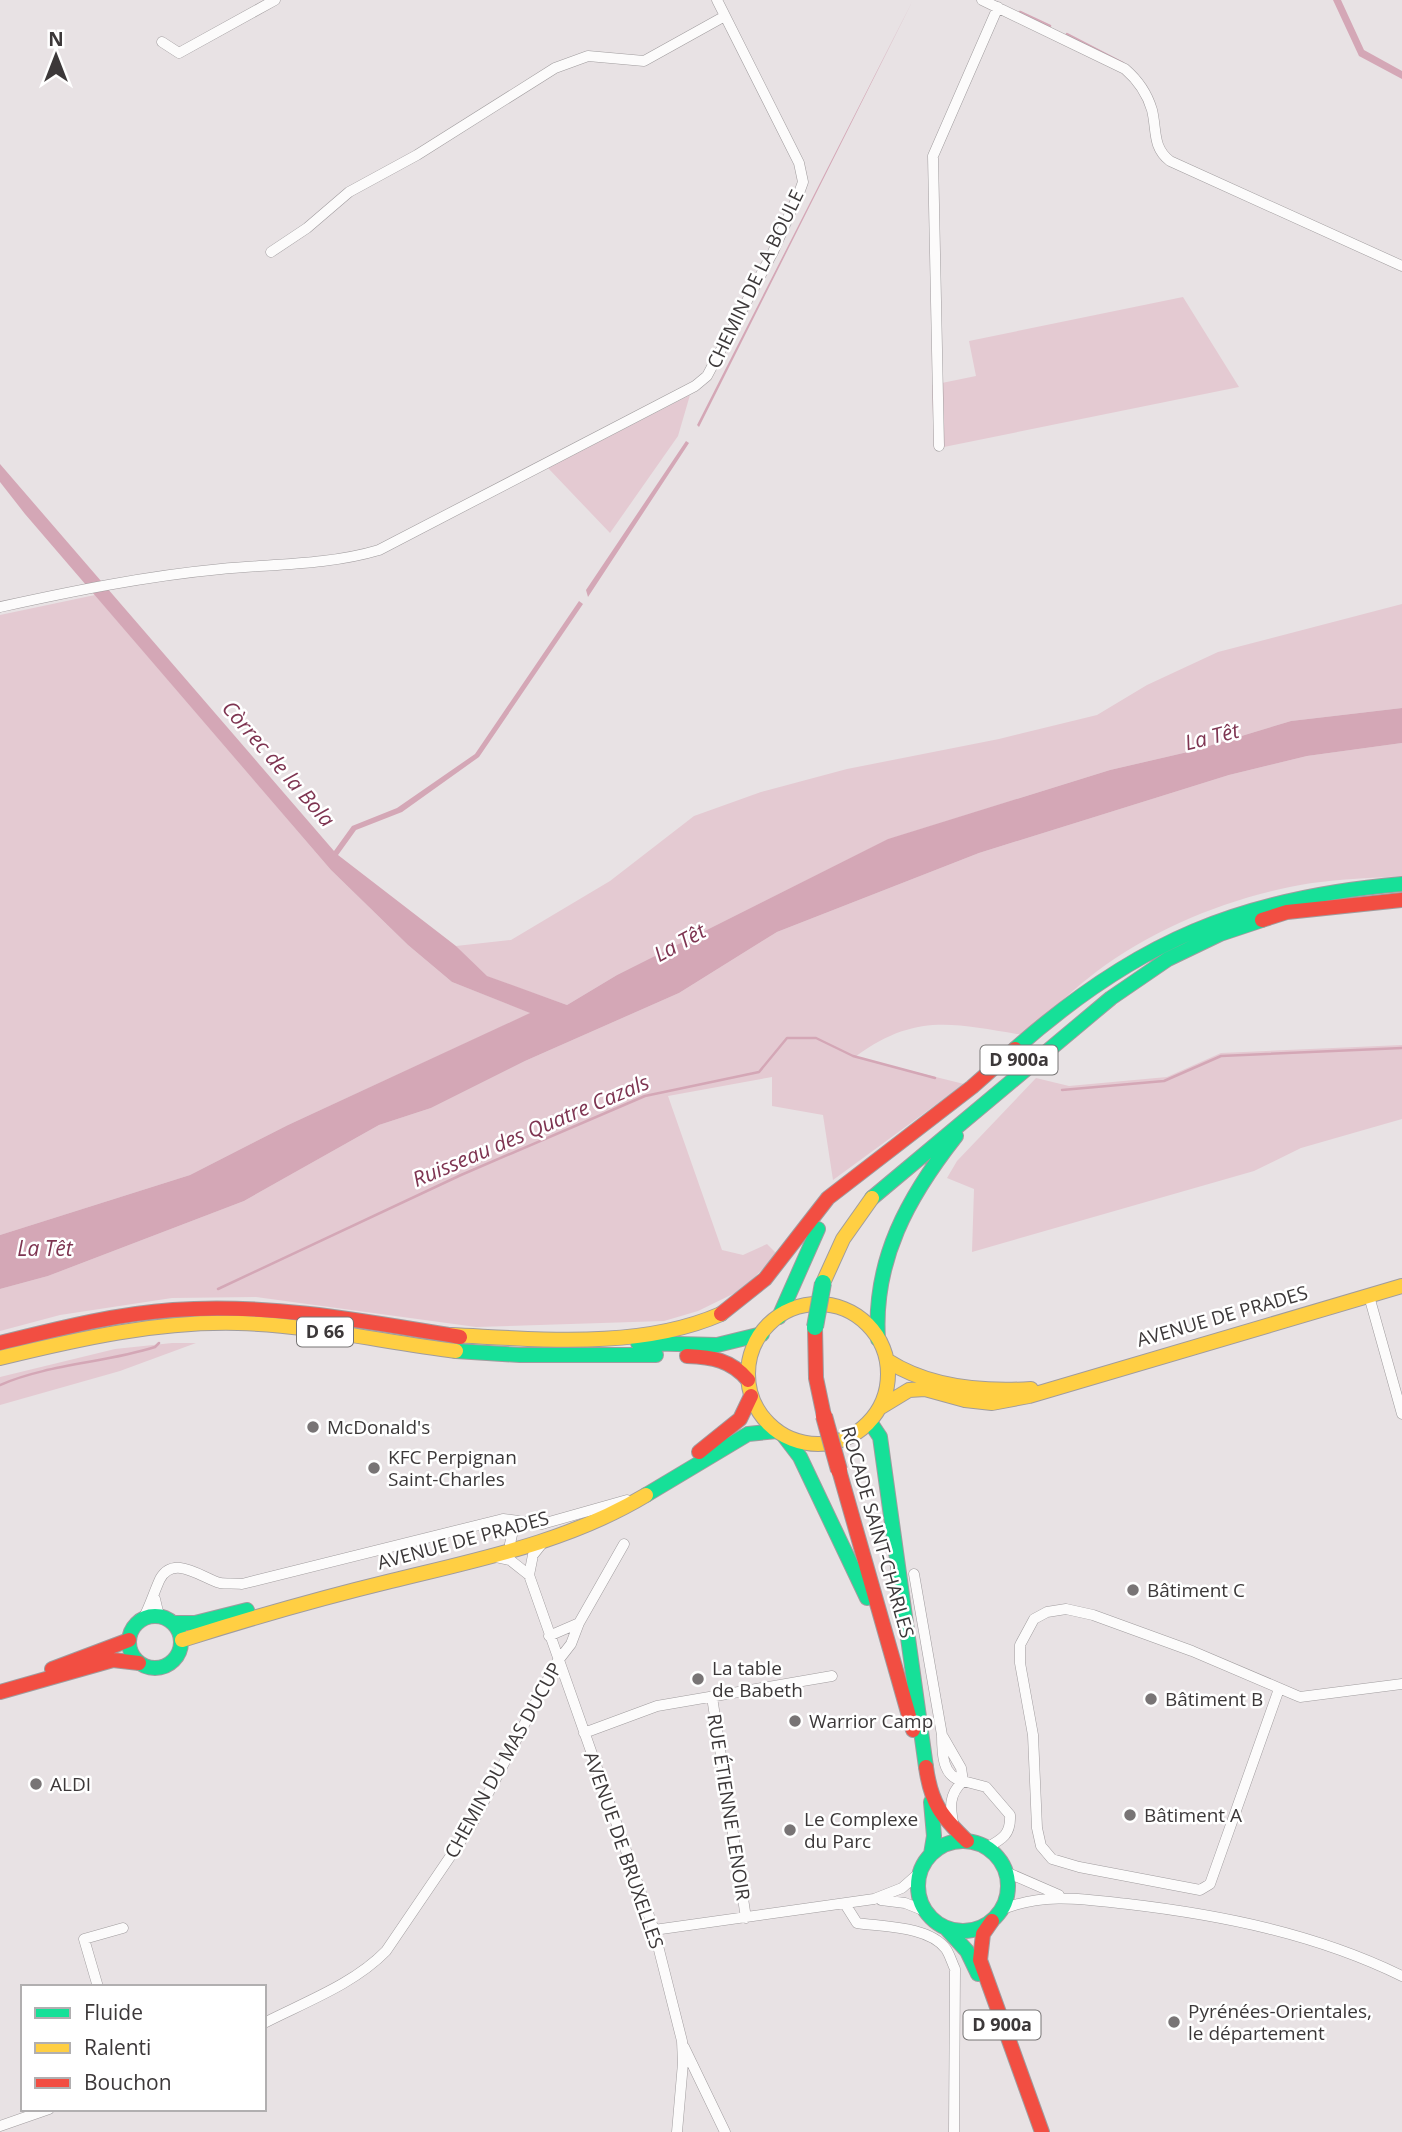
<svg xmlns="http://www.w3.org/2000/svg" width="1402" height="2132" viewBox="0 0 1402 2132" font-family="'Open Sans',sans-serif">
  <rect width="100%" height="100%" fill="#e8e2e4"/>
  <path fill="#e4cad2" d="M 1183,297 L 1239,387 L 934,449 L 932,385 L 976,376 L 969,341 Z
    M 690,395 L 678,436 L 610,533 L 548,468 Z
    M 95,595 L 331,870 L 408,945 L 452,982 L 531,1013 L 288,1125 L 190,1175 L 0,1235 L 0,615 Z
    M 1402,604 L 1402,708 L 1291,721 L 1192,751 L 1110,770 L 889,839 L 617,975 L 567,1005 L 486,976 L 456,946 L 511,940 L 610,881 L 694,816 L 761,792 L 847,769 L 999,739 L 1097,715 L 1147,685 L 1218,652 Z
    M 1402,743 L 1402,876 C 1372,878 1341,879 1312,883 C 1236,895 1157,926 1096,972 C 1071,991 1048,1014 1023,1035 C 954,1024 916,1012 855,1057 L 964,1084 L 833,1180 L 823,1115 L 772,1106 L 772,1077 L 668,1096 L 722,1250 L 743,1255 L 767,1244 L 777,1254 L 743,1289 L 698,1311 L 664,1321 L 476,1327 L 256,1297 L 172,1298 L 60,1315 L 0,1331 L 0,1289 L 48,1276 L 244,1201 L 379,1125 L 431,1108 L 525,1061 L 679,993 L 777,932 L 979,853 L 1229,775 L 1307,756 Z
    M 1402,1045 L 1402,1119 L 1301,1148 L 1254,1171 L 972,1252 L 974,1189 L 947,1178 L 957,1161 L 1036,1078 L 1069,1086 L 1167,1077 L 1221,1053 Z
    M 172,1343 L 196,1343 L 120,1371 L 0,1405 L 0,1377 L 115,1349 Z"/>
  <path fill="#d4a7b6" d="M 913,0 L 699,427 L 697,425 Z
    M 1333,0 L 1341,0 L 1364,50 L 1402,71 L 1402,79 L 1359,56 Z
    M 686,441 L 689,443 L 588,597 L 586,590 Z
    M 0,464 L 334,851 L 352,826 L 397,808 L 475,754 L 579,601 L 583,604 L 479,757 L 402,812 L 356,830 L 338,855 L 456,946 L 487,976 L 567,1005 L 617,975 L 888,839 L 1110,770 L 1192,751 L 1291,721 L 1402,708 L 1402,743 L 1307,756 L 1229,775 L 979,853 L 777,932 L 679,993 L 525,1061 L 431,1108 L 379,1125 L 244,1201 L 48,1276 L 0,1289 L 0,1235 L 190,1175 L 288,1125 L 530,1013 L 452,982 L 408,945 L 331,870 L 25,514 L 0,482 Z"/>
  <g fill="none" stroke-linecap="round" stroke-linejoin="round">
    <path stroke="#d4a7b6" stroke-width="2.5" d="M 1020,12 L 1050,26
      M 1067,34 L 1123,63
      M 1062,1090 L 1164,1081 L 1221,1056 L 1402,1048
      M 218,1289 L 461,1175 L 645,1096 L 759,1072 L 787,1038 L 816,1038 L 853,1056 L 935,1078
      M 0,1385 C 48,1364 105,1363 155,1347 L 159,1343"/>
    <defs>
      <path id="street" d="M 982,0 L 1125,69 C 1139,81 1147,93 1152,110 C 1157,130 1152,147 1170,161 L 1402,266
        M 162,42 L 179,53 L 275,0
        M 271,252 L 307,228 L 349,192 L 417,155 L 555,68 L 588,56 L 644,61 L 725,16
        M 939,446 L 933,156 L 998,7
        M 0,607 C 73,591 146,576 221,569 C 273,564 329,565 379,550 L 695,386 L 707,376 L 773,252 L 799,193 L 803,182 L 799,163 L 717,0
        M 1369,1296 L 1402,1414
        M 503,1519 L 513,1530 L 510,1544
        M 541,1545 L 533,1555 L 529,1575 L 654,1930 L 682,2041 L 683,2063 L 677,2132
        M 496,1557 L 510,1560 L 529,1575
        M 914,1574 L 942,1735
        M 155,1599 L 159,1616
        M 143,1619 C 150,1606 154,1592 160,1579 C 174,1554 202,1578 220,1583 C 226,1584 235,1583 242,1584 L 503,1519 L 542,1524 L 627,1500
        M 549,1636 L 579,1623
        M 1279,1689 L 1210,1884 L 1200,1890 L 1079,1867 L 1052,1859 L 1041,1846 L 1037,1828 L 1033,1735 L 1020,1663 L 1020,1645 L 1034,1619 L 1047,1612 L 1066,1609 L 1093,1615 L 1192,1651 L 1300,1697 L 1402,1684
        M 712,1697 L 746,1918
        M 584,1733 L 657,1706 L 832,1676
        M 942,1735 L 961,1768 L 963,1781 C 942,1777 942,1753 942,1735 Z
        M 954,1827 C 950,1808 948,1795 963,1781 L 986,1787 L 1010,1815 C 1011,1834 1003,1839 986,1848
        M 1006,1872 L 1059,1895
        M 881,1900 L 905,1903 L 925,1911
        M 845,1904 L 857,1923 C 883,1927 929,1926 946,1949 C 950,1955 952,1963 955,1969 L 954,2132
        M 1001,1910 C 1043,1892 1084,1899 1128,1904 C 1222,1915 1316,1934 1402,1976
        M 654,1930 L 874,1899 L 902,1888 L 919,1873
        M 98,1987 L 84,1939 L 123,1928
        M 264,2023 C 305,2002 354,1984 386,1951 L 471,1826 L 557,1662 L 571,1644 L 579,1623 L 624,1544
        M 684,2047 L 725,2132
        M 0,2126 L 49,2109"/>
      <path id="fast" d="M 1015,1049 C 1137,941 1241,898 1402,884
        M 872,1198 L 1111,998 L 1168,959 L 1220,934 L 1262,920
        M 779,1317 L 818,1229
        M 878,1339 C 873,1260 908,1197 956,1136
        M 638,1343 L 717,1345 L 762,1334
        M 456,1351 L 520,1355 L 656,1355
        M 870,1422 L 880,1437 L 926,1767
        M 784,1436 L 800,1457 L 867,1598
        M 646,1495 L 748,1434 L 777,1431
        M129 1642a26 26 0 1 1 52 0a26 26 0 1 1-52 0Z
        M 174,1623 L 195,1623 L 247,1610
        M 931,1802 L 934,1836 L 931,1854
        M918 1886a45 45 0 1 1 90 0a45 45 0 1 1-90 0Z
        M 946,1928 L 967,1951 L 978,1974"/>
      <path id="slow" d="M 823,1283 L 843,1239 L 872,1198
        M748 1374a70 70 0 1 1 140 0a70 70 0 1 1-140 0Z
        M 451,1335 C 538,1339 639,1350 721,1314
        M 0,1358 C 78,1339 157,1321 238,1323 C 312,1325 383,1342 456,1351
        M 888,1361 C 930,1388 982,1392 1031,1389
        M 881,1407 L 909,1390 L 925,1389 L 965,1400 L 992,1403 L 1029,1396 L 1402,1286
        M 182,1640 C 251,1618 321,1598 391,1581 C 480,1559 568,1542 646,1495"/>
      <path id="jam" d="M 1262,920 L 1287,912 L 1402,900
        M 721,1314 L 765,1279 L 828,1198 L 972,1087 L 1015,1049
        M 815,1327 L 816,1378 L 824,1416
        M 0,1343 C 57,1329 115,1314 173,1310 C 270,1303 365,1321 460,1337
        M 687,1356 C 712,1357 731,1360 748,1380
        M 699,1452 L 740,1419 L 751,1396
        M 839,1470 L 913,1730
        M 52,1669 L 129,1640
        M 0,1692 L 113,1660 L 139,1663
        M 926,1767 C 931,1803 941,1816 967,1841
        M 992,1921 L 983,1934 L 980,1960 L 1042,2132"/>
    </defs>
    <use href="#street" stroke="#a09c9e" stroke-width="11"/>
    <use href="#fast" stroke="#a09c9e" stroke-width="16"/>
    <use href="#slow" stroke="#a09c9e" stroke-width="16"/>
    <use href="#jam" stroke="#a09c9e" stroke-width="16"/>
    <use href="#street" stroke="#fcfbfb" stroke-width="10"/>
    <use href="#fast" stroke="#16e098" stroke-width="14"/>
    <use href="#slow" stroke="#ffcf43" stroke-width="14"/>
    <use href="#jam" stroke="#f24e42" stroke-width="14"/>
    <defs>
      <path id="fast-bridge" d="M 815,1327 L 823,1283"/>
      <path id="jam-bridge" d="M 824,1416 L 839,1470"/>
    </defs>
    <use href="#fast-bridge" stroke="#a09c9e" stroke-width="18" stroke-linecap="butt"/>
    <use href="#jam-bridge" stroke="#a09c9e" stroke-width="18" stroke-linecap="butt"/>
    <use href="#fast-bridge" stroke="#16e098" stroke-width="16"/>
    <use href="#jam-bridge" stroke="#f24e42" stroke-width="16"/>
  </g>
  <g fill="#787475" stroke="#fff" stroke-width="2.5">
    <circle cx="313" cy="1427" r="7"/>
    <circle cx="374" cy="1468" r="7"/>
    <circle cx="1133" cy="1590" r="7"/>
    <circle cx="698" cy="1679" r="7"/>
    <circle cx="1151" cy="1699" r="7"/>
    <circle cx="795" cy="1721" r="7"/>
    <circle cx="36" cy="1784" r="7"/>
    <circle cx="1130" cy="1815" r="7"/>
    <circle cx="790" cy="1830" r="7"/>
    <circle cx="1174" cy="2022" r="7"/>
  </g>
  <g text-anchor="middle" stroke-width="5" stroke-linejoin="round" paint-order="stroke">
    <g fill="#fff" stroke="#767474" stroke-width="2">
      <rect x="980.5" y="1045.5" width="77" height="29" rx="5"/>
      <rect x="297" y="1317.5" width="56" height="29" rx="5"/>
      <rect x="963.5" y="2010.5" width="77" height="29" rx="5"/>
    </g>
    <g font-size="18" font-weight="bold" fill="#3c3839">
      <text x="1019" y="1066">D 900a</text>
      <text x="325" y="1338">D 66</text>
      <text x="1002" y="2031">D 900a</text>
    </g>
    <g font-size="19" fill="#3c3839" stroke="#fff">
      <text transform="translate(755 279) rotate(-64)" y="7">CHEMIN DE LA BOULE</text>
      <text transform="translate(1222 1316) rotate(-16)" y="7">AVENUE DE PRADES</text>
      <text transform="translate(878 1532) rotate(74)" y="7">ROCADE SAINT-CHARLES</text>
      <text transform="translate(463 1540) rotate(-15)" y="7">AVENUE DE PRADES</text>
      <text transform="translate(503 1760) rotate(-61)" y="7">CHEMIN DU MAS DUCUP</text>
      <text transform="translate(729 1807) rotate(81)" y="7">RUE ÉTIENNE LENOIR</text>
      <text transform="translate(624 1850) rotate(71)" y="7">AVENUE DE BRUXELLES</text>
    </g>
    <g font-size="19" fill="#3c3839" stroke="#fff" text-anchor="start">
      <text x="327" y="1434">McDonald's</text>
      <text x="388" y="1464">KFC Perpignan<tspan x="388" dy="22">Saint-Charles</tspan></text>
      <text x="1147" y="1597">Bâtiment C</text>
      <text x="712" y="1675">La table<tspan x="712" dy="22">de Babeth</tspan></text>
      <text x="1165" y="1706">Bâtiment B</text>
      <text x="809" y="1728">Warrior Camp</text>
      <text x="50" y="1791">ALDI</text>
      <text x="1144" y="1822">Bâtiment A</text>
      <text x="804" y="1826">Le Complexe<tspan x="804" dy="22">du Parc</tspan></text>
      <text x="1188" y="2018">Pyrénées-Orientales,<tspan x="1188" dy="22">le département</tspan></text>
    </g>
    <g font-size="21" font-style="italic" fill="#7e3451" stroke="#fff">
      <text transform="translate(1212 737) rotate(-14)" y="7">La Têt</text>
      <text transform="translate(278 764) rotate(49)" y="7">Còrrec de la Bola</text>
      <text transform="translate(680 943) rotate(-29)" y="7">La Têt</text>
      <text transform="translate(531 1131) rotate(-23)" y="7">Ruisseau des Quatre Cazals</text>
      <text x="45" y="1256">La Têt</text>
    </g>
  </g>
  <rect x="21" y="1985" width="245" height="126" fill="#ffffff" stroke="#b1afb0" stroke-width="2"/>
  <rect x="35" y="2008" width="35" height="10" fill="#16e098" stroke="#b1afb0" stroke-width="2"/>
  <text x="84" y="2020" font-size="21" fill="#3c3839">Fluide</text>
  <rect x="35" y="2043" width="35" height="10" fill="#ffcf43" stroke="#b1afb0" stroke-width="2"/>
  <text x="84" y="2055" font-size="21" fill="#3c3839">Ralenti</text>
  <rect x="35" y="2078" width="35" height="10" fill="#f24e42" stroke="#b1afb0" stroke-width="2"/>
  <text x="84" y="2090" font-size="21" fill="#3c3839">Bouchon</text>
  <g transform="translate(56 56)" stroke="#ffffff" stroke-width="5" paint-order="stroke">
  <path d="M0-5L12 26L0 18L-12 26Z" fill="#3c3839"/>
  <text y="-10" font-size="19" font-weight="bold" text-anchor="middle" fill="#3c3839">N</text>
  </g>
</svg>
